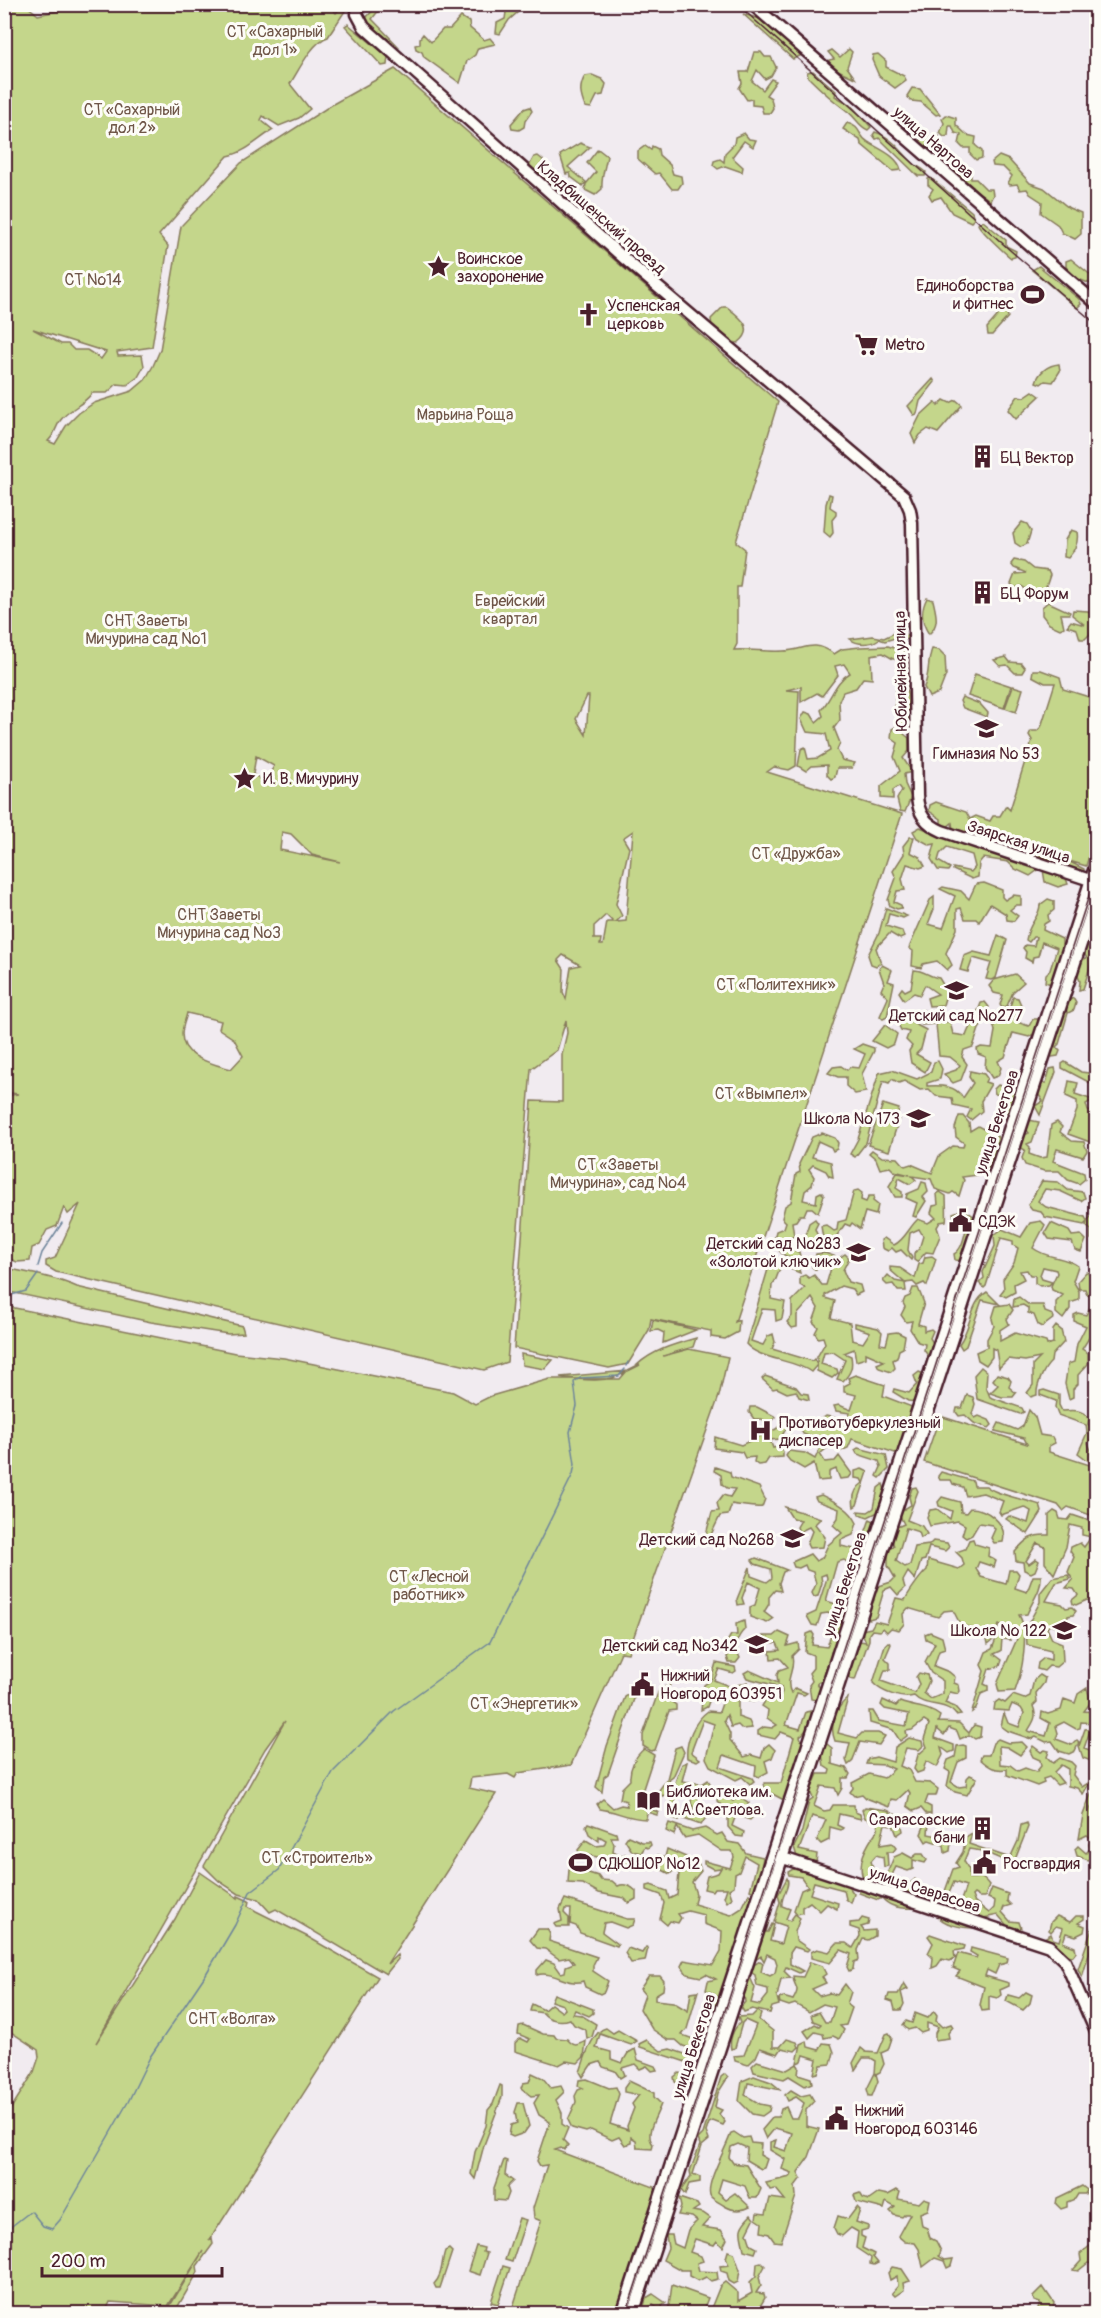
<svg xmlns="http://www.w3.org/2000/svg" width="1101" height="2318" viewBox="0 0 1101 2318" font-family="Pangolin,sans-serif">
  <rect width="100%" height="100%" fill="#f1ebf0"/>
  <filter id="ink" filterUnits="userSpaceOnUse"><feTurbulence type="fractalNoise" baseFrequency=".0167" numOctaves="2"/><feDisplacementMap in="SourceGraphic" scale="12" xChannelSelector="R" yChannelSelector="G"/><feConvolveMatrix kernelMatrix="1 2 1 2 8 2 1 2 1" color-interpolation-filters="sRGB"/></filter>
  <g filter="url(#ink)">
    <path fill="#c4d68b" stroke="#877a5b" stroke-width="1.5" fill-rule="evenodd" d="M 513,4 L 526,5 L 509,20 L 500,34 L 496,33 L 497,23 L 505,19 L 506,12 Z
      M 63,5 L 329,4 L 336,13 L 339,9 L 345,11 L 328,37 C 312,42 299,70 290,84 L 310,109 L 299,118 L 279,126 L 263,116 L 261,120 L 273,130 C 258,139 245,153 228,156 L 159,235 L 168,246 L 152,347 L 117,352 L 118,356 L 142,355 L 144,366 L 138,377 L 127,385 L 117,384 L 107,393 L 92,393 C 84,405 68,409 60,421 C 55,428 55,435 48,441 L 55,444 L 66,426 L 79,413 L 94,403 L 132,391 L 145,380 L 153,366 L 160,350 L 181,226 L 241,163 L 333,104 L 395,69 L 778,402 L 736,542 L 745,549 L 740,587 L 737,587 L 737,644 L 734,650 C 750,649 767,652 783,651 C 804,651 812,638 834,654 L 842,649 L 860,647 L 888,646 L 906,652 L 906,671 L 901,674 L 896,670 L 899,659 L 893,659 L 883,653 L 871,655 L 872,679 L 863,678 L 856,688 L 843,692 L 839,701 L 840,720 L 834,728 L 840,743 L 837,750 L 842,760 L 855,763 L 852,768 L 837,768 L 835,777 L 831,779 L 827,775 L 827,765 L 812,766 L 806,771 L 798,766 L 801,749 L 805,747 L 808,759 L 818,758 L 830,751 L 826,734 L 807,732 L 801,719 L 805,712 L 811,714 L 816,722 L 823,716 L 821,710 C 832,698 835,681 850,673 L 844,664 L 835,666 L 838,675 L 822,696 L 817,693 L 801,702 L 801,687 L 786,690 L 799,691 L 796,766 L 789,770 L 774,767 L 767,772 L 902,814 L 735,1322 L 739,1320 L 738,1332 L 725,1339 L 711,1337 L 711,1331 L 651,1319 L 649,1330 L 628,1364 L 609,1368 L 514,1348 L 532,1101 L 562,1102 L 562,1054 L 567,1033 L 566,1020 L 557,1050 L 531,1069 L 507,1362 L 484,1370 L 56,1272 L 46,1266 L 46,1261 L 55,1258 L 80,1204 L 68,1214 L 64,1207 L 57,1226 L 47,1230 L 39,1245 L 32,1248 L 30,1261 L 17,1262 L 5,1257 L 5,1096 L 18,1094 L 4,1092 L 4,5 L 26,5 L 38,15 L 57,11 ZM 33,329 L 106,352 L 101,359 L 87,350 L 74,350 L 68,344 L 61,344 ZM 587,696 L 589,696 L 586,735 L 576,719 ZM 256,756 L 274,766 L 265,782 L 253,774 ZM 633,831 L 626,921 L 616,922 L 622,916 L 616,904 L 629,848 L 623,838 ZM 282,832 L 291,834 L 312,855 L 340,862 L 280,850 ZM 606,915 L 613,922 L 607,922 L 603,945 L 600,945 L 601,939 L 594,939 L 594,926 ZM 563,955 L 580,965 L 571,967 L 566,999 L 563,992 L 564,969 L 558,960 ZM 187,1013 L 221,1021 L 219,1029 L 234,1039 L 243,1056 L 231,1069 C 209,1063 176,1056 183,1027 C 184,1022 186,1018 187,1013 Z
      M 378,5 L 383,5 L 372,19 L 400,48 L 364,20 Z
      M 743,14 L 764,20 L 802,55 L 793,59 Z
      M 461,17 L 469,22 L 470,28 L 484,40 L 490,38 L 495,44 L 478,48 L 475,55 L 467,61 L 460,83 L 424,57 L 422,52 L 416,49 L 415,45 L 420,44 L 420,38 L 423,34 L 431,42 L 443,29 L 450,29 Z
      M 348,24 L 388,57 L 387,65 L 382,66 L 345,26 Z
      M 849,49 L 852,52 L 847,67 L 855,78 L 829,66 L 829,60 L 834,59 L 828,52 L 832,50 L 840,57 Z
      M 754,52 L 761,52 L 765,57 L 771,57 L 776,67 L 771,76 L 765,79 L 757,70 L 752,81 L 763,90 L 771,79 L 776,81 L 766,95 L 771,98 L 773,108 L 770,113 L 763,113 L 761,106 L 752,105 L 752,99 L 747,100 L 739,88 L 742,83 L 740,72 L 748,72 Z
      M 878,54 L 886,61 L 886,67 L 904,76 L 906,80 L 895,88 L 879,76 L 872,60 L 873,55 Z
      M 813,71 L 836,91 L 835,96 L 851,105 L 871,127 L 868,130 C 859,127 855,116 847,111 C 832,100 821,90 808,77 L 807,72 Z
      M 592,75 L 602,79 L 606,84 L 603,95 L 597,96 L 591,108 L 585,107 C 581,97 578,88 585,76 Z
      M 912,88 L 920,89 L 940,114 L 936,115 L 921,102 L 911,101 L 907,96 Z
      M 530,107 L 532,111 L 525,121 L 524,127 L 519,130 L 512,129 L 511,124 L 524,109 Z
      M 946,115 L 956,118 L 956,125 L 967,135 L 976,137 L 975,145 L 982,151 L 982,158 L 976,160 L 970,154 L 970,148 L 963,148 L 959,144 L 961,135 L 955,133 L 952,126 L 949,126 L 948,136 L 944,137 L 940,133 L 944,123 L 942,119 Z
      M 910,119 L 931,138 L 938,135 L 941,140 L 938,146 L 930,146 L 926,152 L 916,141 L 921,140 L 923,136 L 905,125 L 905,120 Z
      M 847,123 C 862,127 857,135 868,142 C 879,149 898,156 901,170 L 893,171 L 861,144 L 860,140 L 843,129 Z
      M 875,132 C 894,138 901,152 914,164 C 918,167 922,168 926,172 L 925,176 L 918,176 L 879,138 L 876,139 L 873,135 Z
      M 744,133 L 749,139 L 756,140 L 753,147 L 744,141 L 732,157 L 743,167 L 742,172 L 725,166 L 718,169 L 713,165 L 714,161 L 720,159 L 724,162 L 725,153 L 734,144 L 735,137 Z
      M 580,143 L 590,147 L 568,167 L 586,182 L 583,186 L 571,177 L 570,173 L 566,174 L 560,155 Z
      M 645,146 L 651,150 L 652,146 L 658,149 L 659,155 L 670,165 L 673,174 L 681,176 L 682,183 L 678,189 L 672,189 L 659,173 L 655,174 L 638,159 L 638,151 Z
      M 598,149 L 607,156 C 605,168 601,177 602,189 L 595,195 L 585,190 L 586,184 L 596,172 L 587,163 Z
      M 941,150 L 960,165 L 962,172 L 971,175 L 971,179 L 976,179 L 986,189 L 992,189 L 993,195 L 990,201 C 981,192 968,189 958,178 C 952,171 944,161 934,156 L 936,151 Z
      M 538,156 L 543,160 L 541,169 L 562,188 L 561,192 L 558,193 L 538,172 L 529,166 L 534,157 Z
      M 999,156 L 1009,160 L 1030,183 L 1044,188 L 1069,208 L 1081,213 L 1081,234 L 1075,239 L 1062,233 L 1058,225 L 1041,213 L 1042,202 L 1030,194 L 1027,189 L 1020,190 L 1017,184 L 1010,185 L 1008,183 L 1012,176 L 1003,167 L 993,166 L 992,162 Z
      M 931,178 L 972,212 L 974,219 L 971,222 L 952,213 L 941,197 L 932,200 L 929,195 L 933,189 L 928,185 L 928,179 Z
      M 983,221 L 1006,240 L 1006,246 L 1016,251 L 1015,257 L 1011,258 C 1006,254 980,230 978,224 Z
      M 1071,259 L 1092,276 L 1096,272 L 1096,297 L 1093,294 L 1091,284 L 1076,278 L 1066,267 L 1066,261 Z
      M 1039,266 L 1079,299 L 1081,304 L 1077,308 L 1032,270 Z
      M 723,307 L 727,307 C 740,317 757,329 738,343 L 732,342 L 712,327 L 711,319 Z
      M 1001,312 L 1007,313 L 1008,317 L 992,335 L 988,335 L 987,328 Z
      M 1059,364 L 1060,371 L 1053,382 L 1045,381 L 1041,384 L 1036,382 C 1039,372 1048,365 1059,364 Z
      M 933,379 L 935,382 L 920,401 L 917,414 L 914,415 L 908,406 Z
      M 1033,391 L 1040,396 L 1016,419 L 1008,410 L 1018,396 L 1024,397 Z
      M 944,400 L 950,403 L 956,400 L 962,405 L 938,433 L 928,429 L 920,435 L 915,443 L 911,434 L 920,416 L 935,402 L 938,406 Z
      M 829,494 L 832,495 L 830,507 L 836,511 L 836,515 L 832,520 L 833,533 L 830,537 L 824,532 L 826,504 Z
      M 1022,522 L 1027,524 L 1031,531 L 1027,544 L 1021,547 L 1015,543 L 1013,533 Z
      M 1071,530 L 1077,532 C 1079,542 1074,552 1068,558 L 1064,557 L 1065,540 Z
      M 1014,560 L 1024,562 L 1033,569 L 1048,571 L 1050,575 L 1045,590 L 1038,589 L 1033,593 L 1021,586 L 1015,588 L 1011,584 L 1015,574 L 1026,573 L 1014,568 L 1011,564 Z
      M 927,598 L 933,600 C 936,614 940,624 929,634 C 922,624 920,611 927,598 Z
      M 1048,602 L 1070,612 L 1069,614 L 1061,614 L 1064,627 L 1060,629 L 1049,624 L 1042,615 L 1042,607 Z
      M 1073,610 L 1088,611 L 1095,615 L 1090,634 L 1085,639 L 1080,639 L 1077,629 L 1067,626 L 1071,621 L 1085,625 L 1072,615 Z
      M 896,632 L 905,634 L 908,638 L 898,642 L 895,638 L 885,641 L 879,639 C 871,645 857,645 850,639 L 873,636 L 884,638 Z
      M 932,649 L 939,650 L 945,656 L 946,675 L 939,693 L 929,697 L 924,687 C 930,674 927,662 932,649 Z
      M 1006,657 L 1010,662 L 1021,663 L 1025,668 L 1022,673 L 1015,673 L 1007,665 L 1000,666 L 994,660 Z
      M 1033,670 L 1041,670 L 1060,677 L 1063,689 L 1089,697 L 1091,690 L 1096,692 L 1096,832 L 1086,866 L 1066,860 L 1084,869 L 1084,872 L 1032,857 L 1033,849 L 971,828 L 966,833 L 953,829 L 952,823 L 947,827 L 941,825 L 941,819 L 929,811 L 930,805 L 936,802 L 966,812 L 970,819 L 976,816 L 990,821 L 993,816 L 1000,816 L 1006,806 L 1010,810 L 1027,755 L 1032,752 L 1029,752 L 1032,740 L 1029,735 L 1031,731 L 1037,731 L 1041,727 L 1055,683 L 1045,683 L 1032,676 Z
      M 975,674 L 1011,686 L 1004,708 L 968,696 Z
      M 901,677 L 904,677 C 908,689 907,699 909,711 L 906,712 L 912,718 L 911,729 L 904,730 L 904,734 L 909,738 L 909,751 L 903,758 L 912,772 L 904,774 L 905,784 L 911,797 L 905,812 L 900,811 L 897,799 L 902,790 L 899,786 L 893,790 L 893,799 L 881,798 L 881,786 L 900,771 L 894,757 L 898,743 L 891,738 L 892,729 L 899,725 C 894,708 892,694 901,677 Z
      M 1013,686 L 1023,689 L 1016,712 L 1005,708 Z
      M 962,697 L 980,704 L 988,713 L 987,717 L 963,708 L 960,701 Z
      M 920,827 L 947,838 L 984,847 L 986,852 L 1039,865 L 1038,870 L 1030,876 L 1015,869 L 1008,862 L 983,858 L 979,863 L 978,877 L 972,879 L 953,870 L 953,868 L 971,872 L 975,867 L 972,855 L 947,847 L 940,854 L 938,861 L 950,868 L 948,871 L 938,870 L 931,859 L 935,844 L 930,845 L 917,838 L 913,831 Z
      M 910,837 L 914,837 L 910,852 L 920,857 L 925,866 L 920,868 L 907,864 L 902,879 L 905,890 L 897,891 L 894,902 L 901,905 L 902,908 L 897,909 L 890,906 L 888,900 L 896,878 L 893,871 L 904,854 L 903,846 Z
      M 1050,869 L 1064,873 L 1068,884 L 1058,887 L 1045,882 L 1043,870 Z
      M 984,883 L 1002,890 L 1002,897 L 1005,900 L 1013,895 L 1021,896 L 1021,905 L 1016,905 L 1010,910 L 1018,916 L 1014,921 L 1007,920 L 1006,914 L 990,904 L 979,922 L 976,919 L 965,919 L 961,908 L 957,909 L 957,929 L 946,953 L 952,965 L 947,970 L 937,961 L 923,964 L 921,968 L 912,966 L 913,951 L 909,948 L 930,900 L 934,897 L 934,909 L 928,924 L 943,928 L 955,896 L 940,889 L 943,887 L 961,891 L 969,899 L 976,884 Z
      M 1048,899 L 1054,901 L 1054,910 L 1048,915 L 1049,921 L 1044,924 L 1043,930 L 1062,939 L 1062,951 L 1051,984 L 1045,982 L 1046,974 L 1050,970 L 1057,948 L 1042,942 L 1038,956 L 1033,957 L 1032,962 L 1025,958 L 1026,952 L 1023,948 L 1025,945 L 1034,946 L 1036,937 L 1033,937 L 1029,942 L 1026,940 C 1029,921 1039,919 1040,905 Z
      M 886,908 L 907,916 L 903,918 L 889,914 L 886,926 L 902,931 L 904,937 L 900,939 L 890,933 L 876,948 L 881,963 L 876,966 L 871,964 L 868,955 L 879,933 Z
      M 1096,928 L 1096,948 L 1083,989 L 1079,990 L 1080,981 L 1076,971 L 1080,960 L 1087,958 L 1082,950 L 1086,937 L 1094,936 Z
      M 998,935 L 1007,940 L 996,978 L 991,980 L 986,979 L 991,963 L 973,958 L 968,972 L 960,970 L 964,956 L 974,952 L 991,956 Z
      M 882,965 L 892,970 L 888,981 L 894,983 L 887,1017 L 883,1019 L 880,1016 L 888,998 L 881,990 L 884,983 L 879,969 Z
      M 914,970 C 924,970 929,977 939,978 L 947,991 L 943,1005 L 929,1006 L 927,998 L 938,994 L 925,985 L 920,995 L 914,993 L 904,1000 L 899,992 L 902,988 L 905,991 L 911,988 Z
      M 1015,974 L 1024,982 L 1013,992 L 1007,1006 L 1002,1008 L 1000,1005 L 1003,995 L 994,993 L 989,986 L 994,980 Z
      M 1013,997 L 1018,998 L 1022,1007 L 1017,1022 L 1029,1026 L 1033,1019 L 1042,1019 L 1042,1029 L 1029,1037 L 1013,1033 L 1005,1057 L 998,1061 L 1001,1068 L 998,1076 L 992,1078 L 985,1067 L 986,1057 L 978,1054 L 977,1049 L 981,1047 L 992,1048 L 995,1031 L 991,1015 L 994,1013 L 1003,1021 L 1006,1020 Z
      M 1073,998 L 1076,1003 L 1074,1010 L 1068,1013 L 1059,1044 L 1056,1047 L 1060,1051 L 1058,1056 L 1052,1057 L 1048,1054 L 1060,1028 L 1062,1014 L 1067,1012 C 1065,1005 1067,1001 1073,998 Z
      M 985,1002 L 989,1007 L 984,1014 L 985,1020 L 979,1029 L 973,1047 L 964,1050 L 962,1057 L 967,1064 L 961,1080 L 953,1083 L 944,1074 L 956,1070 L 960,1065 L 950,1057 L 939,1056 L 936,1024 L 922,1025 L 918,1016 L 922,1010 L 939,1015 L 944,1022 L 950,1022 L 953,1034 L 966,1036 C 970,1024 977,1016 981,1003 Z
      M 905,1019 L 926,1030 L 921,1049 L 916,1054 L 930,1062 L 925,1072 L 911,1063 L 909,1051 L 912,1046 L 906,1040 L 909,1032 L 901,1030 L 898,1024 Z
      M 885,1025 L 897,1034 L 894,1044 L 886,1048 L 872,1041 Z
      M 862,1044 L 874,1048 L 874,1051 L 862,1074 L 866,1092 L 855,1094 L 846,1086 L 846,1077 L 838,1077 L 828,1073 L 833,1067 L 841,1066 L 847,1070 L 850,1067 L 859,1068 L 865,1054 L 854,1049 Z
      M 938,1061 L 942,1069 L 940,1079 L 927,1083 L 927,1086 C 940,1085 956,1085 963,1098 L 973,1083 L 969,1077 L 970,1071 L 984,1074 L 987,1078 L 985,1082 L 991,1084 L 981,1101 L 982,1111 L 971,1120 L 967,1117 L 971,1109 L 953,1105 L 952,1098 L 936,1096 L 929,1089 L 920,1090 L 904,1081 L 899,1083 L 892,1079 L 889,1083 L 883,1081 L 866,1143 L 855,1157 L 850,1154 L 858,1139 L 879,1073 L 892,1070 L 917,1079 L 931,1072 L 934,1062 Z
      M 1065,1062 L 1081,1072 L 1096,1074 L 1096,1086 L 1062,1068 L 1062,1064 Z
      M 1055,1068 L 1056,1072 L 1040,1115 L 1035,1106 L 1043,1101 L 1036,1091 L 1039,1083 L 1046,1083 L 1050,1069 Z
      M 1069,1081 L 1078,1083 L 1075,1094 L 1093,1100 L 1086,1104 L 1088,1111 L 1096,1113 L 1096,1157 L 1093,1155 L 1096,1147 L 1090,1142 L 1068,1134 L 1077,1110 L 1077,1101 L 1066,1096 Z
      M 998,1085 L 1011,1088 L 1018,1098 L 1009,1114 L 1005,1111 L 1008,1097 L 995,1094 L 994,1089 Z
      M 883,1104 L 899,1109 L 896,1118 L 899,1119 L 889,1151 L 868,1145 Z
      M 959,1116 L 963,1116 L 969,1123 L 970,1131 L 978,1126 L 998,1137 L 998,1146 L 985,1174 L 962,1177 L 964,1180 L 959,1196 L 953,1192 L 950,1194 L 935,1189 L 931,1179 L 912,1176 L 916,1180 L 910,1184 L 899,1178 L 896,1188 L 902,1192 L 902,1197 L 895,1197 L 889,1186 L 897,1173 L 910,1175 L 894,1171 L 890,1167 L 880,1169 L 876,1159 L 869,1153 L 872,1150 L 882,1157 L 898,1158 L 905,1166 L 911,1164 L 932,1173 L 939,1156 L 953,1146 L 963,1147 L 964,1143 L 956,1137 L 955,1128 Z
      M 1029,1120 L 1039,1122 L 1032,1142 L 1027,1144 L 1030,1147 L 1029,1154 L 1040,1158 L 1047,1157 L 1051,1125 L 1057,1122 L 1062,1127 L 1060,1132 L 1072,1141 L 1084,1142 L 1087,1151 L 1083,1157 L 1057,1149 L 1053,1161 L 1084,1173 L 1085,1179 L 1079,1184 L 1068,1180 L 1059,1171 L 1044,1171 L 1025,1165 L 1022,1158 L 1025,1150 L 1020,1147 L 1024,1135 L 1029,1133 L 1026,1129 Z
      M 822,1133 L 835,1138 L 838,1143 L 837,1149 L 833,1151 L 831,1147 L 818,1141 L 812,1157 L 831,1162 L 833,1177 L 829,1176 L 826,1171 L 813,1165 L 809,1169 L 814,1177 L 812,1185 L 805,1191 L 803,1200 L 816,1203 L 817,1194 L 821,1192 L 824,1195 L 818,1213 L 812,1208 L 807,1208 L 804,1215 L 800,1215 L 796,1221 L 792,1222 L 794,1236 L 786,1240 L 785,1247 L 799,1252 L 800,1256 L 796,1260 C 781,1256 771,1247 776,1231 L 784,1228 L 786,1222 L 782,1218 L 785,1206 L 791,1202 L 796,1174 L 800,1172 L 799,1164 L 812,1137 Z
      M 1042,1181 L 1058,1182 L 1068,1190 L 1083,1192 L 1085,1198 L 1081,1201 L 1060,1191 L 1045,1189 L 1038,1201 L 1046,1207 L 1085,1217 L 1087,1221 L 1092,1215 L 1096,1214 L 1096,1249 L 1096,1242 L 1091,1239 L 1091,1230 L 1086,1226 L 1087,1222 L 1084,1225 L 1045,1217 L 1041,1212 L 1032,1210 L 1028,1205 Z
      M 922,1182 L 926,1183 L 928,1192 L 923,1197 L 926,1201 L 916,1217 L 913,1216 L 917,1203 L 906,1198 L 907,1194 L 919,1189 Z
      M 858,1190 L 862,1193 L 861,1200 L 866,1202 L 869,1196 L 874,1196 L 873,1201 L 878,1205 L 876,1215 L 865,1212 L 860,1229 L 852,1223 L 850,1226 L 845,1224 L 829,1247 L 824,1245 L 821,1226 L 826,1225 L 834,1231 L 837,1230 L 838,1222 L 846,1220 L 854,1191 Z
      M 940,1192 L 946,1196 C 946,1198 947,1219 946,1221 L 940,1222 L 937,1227 L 940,1236 L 933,1253 L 926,1252 L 917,1262 L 914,1260 L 914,1253 L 919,1249 L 923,1236 L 919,1229 L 910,1233 L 908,1250 L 912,1258 L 911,1260 L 901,1250 L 896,1252 L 892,1248 L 888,1251 L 882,1248 L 881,1240 L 884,1238 L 894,1245 C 905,1240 909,1227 918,1219 L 928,1223 L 936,1218 L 931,1213 L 933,1206 L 938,1205 L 937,1194 Z
      M 964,1209 L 979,1220 L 962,1261 L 955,1260 L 954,1254 C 964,1248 964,1233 968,1223 L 954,1217 L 953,1213 Z
      M 815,1219 L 818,1223 L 815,1229 L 818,1237 L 816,1246 L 804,1249 L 804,1239 L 809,1223 Z
      M 1041,1221 L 1045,1225 L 1033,1248 C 1047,1259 1064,1256 1078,1266 L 1073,1281 L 1079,1291 L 1079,1300 L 1070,1303 L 1070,1309 L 1063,1319 L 1056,1313 L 1056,1302 L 1063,1295 L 1052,1290 L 1051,1286 L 1057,1273 L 1056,1270 L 1043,1267 L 1040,1275 L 1042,1279 L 1052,1282 L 1049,1285 L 1040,1286 L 1035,1283 L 1035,1275 L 1030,1275 L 1027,1270 L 1020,1271 L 1024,1279 L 1014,1284 L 1015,1292 L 1006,1297 L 1000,1294 L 1004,1289 L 1003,1279 L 1014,1263 L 1018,1248 L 1013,1245 L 1013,1241 L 1001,1238 L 986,1286 L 984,1288 L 979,1283 L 984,1278 L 983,1272 L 995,1246 L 994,1235 L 1002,1229 L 1021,1237 L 1030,1223 Z
      M 1051,1223 L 1069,1231 L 1072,1236 L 1081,1235 L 1086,1240 L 1081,1252 L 1075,1250 L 1072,1242 L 1049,1239 L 1045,1233 Z
      M 825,1253 L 839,1258 L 845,1254 L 849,1258 L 843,1270 L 848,1282 L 860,1285 L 862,1292 L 856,1295 L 852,1289 L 841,1286 L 825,1295 L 825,1298 L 835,1301 L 831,1318 L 850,1323 L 852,1340 L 863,1343 L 870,1332 L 855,1327 L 855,1323 L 878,1328 L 882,1332 L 880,1344 L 886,1345 L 889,1333 L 897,1332 L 905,1336 L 903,1348 L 899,1350 L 897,1358 L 893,1360 L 895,1368 L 891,1372 L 879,1368 L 877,1364 L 884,1361 L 866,1353 L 866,1358 L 856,1361 L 854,1349 L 844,1353 L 851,1356 C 853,1367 851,1373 843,1381 L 837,1379 L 845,1360 L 833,1352 L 824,1353 L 821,1364 L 837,1369 L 838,1373 L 832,1378 L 817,1371 L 817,1357 L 825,1343 L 823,1337 L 818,1338 L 815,1333 L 818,1327 L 813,1322 L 818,1308 L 812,1298 L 797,1315 L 797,1327 L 792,1328 L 787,1322 L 792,1316 L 792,1301 L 805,1288 L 800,1285 L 800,1277 L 805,1275 L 809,1278 L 814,1275 L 822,1285 L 826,1285 L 831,1268 L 819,1264 L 816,1270 L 812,1267 L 816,1254 Z
      M 932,1256 L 936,1259 L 927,1286 L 924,1283 L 917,1286 L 913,1282 L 905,1283 L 906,1291 L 898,1291 L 893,1284 L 887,1285 L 883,1281 L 888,1275 L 895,1281 L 905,1283 L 890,1270 L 890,1267 L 900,1268 L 915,1278 L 919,1264 L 923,1263 L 925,1257 Z
      M 771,1259 L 777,1262 L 790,1260 L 798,1266 L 800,1273 L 783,1266 C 777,1270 778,1280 772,1285 L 771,1299 L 785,1302 L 782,1319 L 776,1321 L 775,1310 L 762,1309 L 751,1341 L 763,1345 L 768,1336 L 773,1334 L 775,1342 L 772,1349 L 812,1361 L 814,1359 L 817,1365 L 811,1372 C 794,1359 759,1360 746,1344 Z
      M 5,1268 C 29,1273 54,1277 77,1287 L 242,1326 L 244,1333 L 228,1334 L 151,1322 L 5,1291 Z
      M 1086,1272 L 1096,1275 L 1096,1321 L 1090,1325 L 1094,1330 L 1082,1349 L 1088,1353 L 1088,1364 L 1078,1375 L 1078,1384 L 1073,1389 L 1073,1397 L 1069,1399 L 1065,1384 L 1068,1364 L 1074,1362 L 1077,1344 L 1086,1326 L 1074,1321 L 1074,1315 L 1078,1313 L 1086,1315 L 1095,1297 L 1087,1294 L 1085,1289 L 1079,1289 L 1078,1281 Z
      M 913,1288 L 918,1288 L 924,1303 L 918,1324 L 924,1326 L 924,1331 L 931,1329 L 933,1331 L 930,1338 L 936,1348 L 931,1360 L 924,1350 L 925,1344 L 918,1342 L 910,1329 L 912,1321 L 906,1322 L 901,1315 L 905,1307 L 903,1303 L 905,1298 L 910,1296 Z
      M 987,1292 L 999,1304 L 982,1300 L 966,1346 L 962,1349 L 959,1344 C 972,1327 969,1303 987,1292 Z
      M 1019,1297 L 1029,1305 L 1043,1305 L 1045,1312 L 1053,1315 L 1054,1318 L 1042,1327 L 1038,1325 L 1034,1315 L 1028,1313 L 1028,1308 L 1023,1305 L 1013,1307 L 1014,1299 Z
      M 1009,1304 L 1013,1310 L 1007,1319 L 1009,1324 L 1000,1330 L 1000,1341 L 1015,1333 L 1046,1342 L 1047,1345 L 1053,1343 L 1053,1330 L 1056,1326 L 1061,1330 L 1064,1342 L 1052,1355 L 1051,1362 C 1044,1368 1036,1386 1037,1395 L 1031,1397 L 1027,1393 L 1033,1385 L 1033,1365 L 1040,1358 L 1025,1361 L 1008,1359 L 999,1368 L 996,1350 L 992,1348 L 992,1357 L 986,1365 L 978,1360 L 976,1352 L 987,1347 L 987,1339 L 994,1326 L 992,1319 L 996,1306 Z
      M 5,1306 L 235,1353 L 284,1358 L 453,1392 L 475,1404 L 491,1396 L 550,1379 L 620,1379 L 627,1371 C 611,1384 581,1380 560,1377 L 628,1371 L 640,1365 L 637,1365 C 653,1350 675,1344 696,1338 L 693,1347 L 663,1356 L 689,1349 L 728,1357 L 719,1396 L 628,1653 L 621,1652 L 571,1765 L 518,1773 L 515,1778 L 508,1774 L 471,1778 L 469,1788 L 496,1794 L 387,1964 L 397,1955 L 398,1959 L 386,1974 L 276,1909 L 270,1912 L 258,1899 L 239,1894 L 219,1881 L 204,1866 L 285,1721 L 265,1749 L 96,2043 L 175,1919 L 200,1872 L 238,1898 L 238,1896 L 249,1901 L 248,1906 L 256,1911 L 308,1937 L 378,1977 L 209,2241 L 212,2239 L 213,2244 L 197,2266 L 198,2272 L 177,2308 L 168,2309 L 203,2251 L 168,2306 L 110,2302 L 105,2313 L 58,2313 L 48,2307 C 30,2317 21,2313 5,2302 L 5,2118 L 34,2072 L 39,2057 L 38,2050 L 8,2030 C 7,2016 7,2001 7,1987 C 8,1966 15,1952 4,1932 Z
      M 653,1320 L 696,1330 L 663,1343 L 664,1333 L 658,1330 L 651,1331 Z
      M 521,1354 L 553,1360 L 545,1369 L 522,1365 Z
      M 981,1367 L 987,1372 L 986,1387 L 990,1397 L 1022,1408 L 1024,1412 L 1020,1414 L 977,1399 L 974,1375 Z
      M 919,1372 L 924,1374 L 923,1394 L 916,1397 L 916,1402 L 908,1401 L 893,1392 L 894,1389 L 909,1393 L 917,1384 L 914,1376 Z
      M 997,1374 L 1008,1377 L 1011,1381 L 1009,1387 L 1016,1393 L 1013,1397 L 1002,1397 L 990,1393 L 998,1385 L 993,1380 Z
      M 855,1375 L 885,1385 L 883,1396 L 912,1407 L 914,1410 L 901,1450 L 895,1453 L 852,1439 L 848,1448 L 841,1451 L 832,1444 L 820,1454 L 825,1462 L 835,1461 L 839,1456 L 852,1474 L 849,1478 L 840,1479 L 836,1469 L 829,1472 L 829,1480 L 818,1481 L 814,1463 L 804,1469 L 790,1461 L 786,1456 L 789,1451 L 805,1453 L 815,1459 L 819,1450 L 816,1439 L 803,1434 L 801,1429 L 804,1425 L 812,1426 L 826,1416 L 836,1418 L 845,1425 L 850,1413 L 836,1411 L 834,1406 L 839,1405 L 851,1410 L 856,1395 L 844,1392 L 844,1386 L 850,1383 L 848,1378 Z
      M 765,1376 L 796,1387 L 801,1393 L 808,1394 L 809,1400 L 799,1397 L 796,1391 L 787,1393 L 777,1388 L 773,1389 L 762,1379 Z
      M 1044,1390 L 1059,1395 L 1059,1405 L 1062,1411 C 1073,1410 1081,1409 1089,1418 L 1088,1424 L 1094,1431 L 1093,1437 L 1088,1443 L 1094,1458 L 1090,1462 L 1078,1453 L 1087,1433 L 1086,1425 L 1058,1415 L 1055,1407 L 1056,1401 L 1040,1395 L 1040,1391 Z
      M 967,1395 L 973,1397 L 975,1404 L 972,1414 L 975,1418 L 979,1416 L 989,1420 L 992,1425 L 989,1428 L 974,1423 L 965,1415 L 959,1416 L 956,1412 L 957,1408 L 962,1408 Z
      M 750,1407 L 757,1407 L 776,1417 L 769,1424 L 762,1419 L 754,1419 L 749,1412 Z
      M 1029,1410 L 1035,1417 L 1040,1435 L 1052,1437 L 1055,1443 L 1049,1446 L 1049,1452 L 1096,1467 L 1096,1517 L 1068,1507 L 1063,1511 L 1058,1505 L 924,1462 L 940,1416 L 1027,1444 L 1024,1438 L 995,1431 L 999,1423 L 1017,1430 L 1023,1426 Z
      M 786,1420 L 790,1422 L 780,1439 L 770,1440 L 773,1448 L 780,1446 L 783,1452 L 783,1457 L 769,1458 L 765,1464 L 758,1465 L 754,1462 L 755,1457 L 745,1458 L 742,1452 L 714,1448 L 715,1437 L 741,1445 L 776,1429 Z
      M 858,1448 L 886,1455 L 889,1469 L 880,1478 L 877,1476 L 881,1467 L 879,1461 L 857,1454 L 855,1450 Z
      M 715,1467 L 730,1472 L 731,1477 L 759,1487 L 765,1499 L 762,1507 C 760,1508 735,1505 732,1504 L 728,1515 L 720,1516 L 707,1543 L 705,1538 L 712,1512 L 719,1511 L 717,1503 L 723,1495 L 730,1497 L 735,1489 L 727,1488 L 722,1484 L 721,1475 L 714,1471 Z
      M 862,1469 L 868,1472 L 857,1505 L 854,1507 C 852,1497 854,1489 863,1483 L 861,1479 L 855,1478 L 855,1471 Z
      M 941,1472 L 973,1481 L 974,1486 L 986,1486 C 996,1495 1025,1499 1040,1505 L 1042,1512 L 1028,1534 L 1006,1519 L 1009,1516 L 1028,1523 L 1031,1511 L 1024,1507 L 1001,1515 L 999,1512 L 1003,1501 L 983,1493 L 966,1496 L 963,1487 L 953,1484 L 951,1480 L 940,1480 L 938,1476 Z
      M 883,1484 L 885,1490 L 878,1512 L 868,1517 L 859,1514 L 858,1511 L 868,1512 L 874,1508 L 878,1488 Z
      M 916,1487 L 918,1491 L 907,1520 L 922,1526 L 927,1534 L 921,1538 L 919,1532 L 906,1528 L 896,1561 L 905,1567 L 910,1565 L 915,1547 L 929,1545 L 933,1541 L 947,1543 L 949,1547 L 945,1551 L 929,1547 L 925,1560 L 921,1561 L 915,1580 L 908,1572 L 903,1581 L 905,1588 L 898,1595 L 891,1587 L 884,1590 L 876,1617 L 869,1619 L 867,1614 L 874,1600 L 873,1588 L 891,1582 L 895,1578 L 888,1566 L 888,1549 L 894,1546 L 892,1540 L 897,1527 L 904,1524 L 900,1516 L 904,1509 L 911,1505 L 909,1497 L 912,1488 Z
      M 821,1495 C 836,1502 850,1508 857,1523 L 853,1535 L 841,1540 L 841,1546 L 859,1550 L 870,1519 L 874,1521 C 874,1531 867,1542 864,1553 C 861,1562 862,1572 859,1582 L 850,1581 L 850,1564 L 844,1560 L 837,1562 L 826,1601 L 843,1606 L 843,1593 L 853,1598 L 848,1604 L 850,1611 L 843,1619 L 843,1628 L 836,1638 L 837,1650 L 831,1652 L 831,1665 L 825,1671 L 823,1681 L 817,1683 L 821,1690 L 818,1695 L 820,1701 L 811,1699 L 809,1685 L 812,1681 L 809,1673 L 813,1668 L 813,1655 L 805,1652 L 807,1634 L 812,1632 L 814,1635 L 812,1645 L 827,1647 L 836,1619 L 828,1613 L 821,1614 L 817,1626 L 812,1625 L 807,1616 L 816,1612 L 827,1578 L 826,1574 L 821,1576 L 822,1583 L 818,1596 L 814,1597 L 812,1593 L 816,1584 L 813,1572 L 807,1570 L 805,1565 L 799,1568 L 794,1567 L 792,1562 L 810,1554 L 816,1561 L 822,1558 L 828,1545 L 842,1533 L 833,1525 L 838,1518 L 839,1509 L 817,1501 L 815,1497 Z
      M 942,1497 L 960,1502 L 961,1512 L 966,1513 L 970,1508 C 986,1508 1008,1523 1003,1542 L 994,1543 L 991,1538 L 995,1529 L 992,1525 L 979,1523 L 972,1535 L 966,1538 L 962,1535 L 965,1525 L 958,1521 L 930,1526 L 927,1518 L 930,1510 L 937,1509 L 950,1519 L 952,1511 L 939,1506 L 938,1502 Z
      M 785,1507 L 821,1518 L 815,1524 L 825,1537 L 823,1547 L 809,1548 L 807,1544 L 812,1531 L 809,1527 L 799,1532 L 797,1527 L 801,1520 L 792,1518 Z
      M 1054,1511 L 1058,1513 L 1060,1519 L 1068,1520 L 1072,1515 L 1093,1522 L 1092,1527 L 1095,1531 L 1091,1537 L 1082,1535 L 1082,1528 L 1070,1525 L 1066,1547 L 1054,1574 L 1045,1563 L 1045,1547 L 1037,1543 L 1026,1561 L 1029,1564 L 1036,1559 L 1039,1561 L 1035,1571 L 1031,1573 L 1024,1570 L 1023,1562 L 1016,1561 L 1015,1552 C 1026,1539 1032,1534 1049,1535 L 1049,1515 Z
      M 973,1539 L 975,1544 L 989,1548 L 988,1556 L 996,1561 L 994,1567 L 979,1562 L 976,1569 L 981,1577 L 1006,1584 L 1009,1570 L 1016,1570 L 1019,1574 L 1015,1588 L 1027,1592 L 1033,1576 L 1041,1576 C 1042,1590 1032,1601 1027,1614 L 1019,1615 C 1030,1632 1022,1673 1015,1691 L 999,1692 L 997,1684 L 1017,1639 L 1009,1626 L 999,1625 L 993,1640 L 988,1644 L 986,1634 L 960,1624 L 953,1610 L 944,1611 L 938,1617 L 908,1608 L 903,1614 L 904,1624 L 899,1630 L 891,1628 L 887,1632 L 883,1628 L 880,1631 L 872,1630 L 869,1634 L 869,1640 L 855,1680 L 850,1679 L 847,1673 L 852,1665 L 851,1660 L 856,1658 L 855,1651 L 860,1641 L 866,1642 L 861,1630 L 871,1628 L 875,1621 L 887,1624 L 896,1598 L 905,1600 C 909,1592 921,1575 927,1570 L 928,1560 L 959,1569 L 964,1565 L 962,1558 L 956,1552 L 965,1549 L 969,1540 Z
      M 1089,1540 L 1093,1548 L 1096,1550 L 1096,1603 L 1087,1600 L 1076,1605 L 1073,1604 L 1072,1600 L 1078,1595 L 1074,1589 L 1066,1588 L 1073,1580 L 1068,1572 L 1074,1557 L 1070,1551 L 1071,1547 L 1080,1543 L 1084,1547 Z
      M 756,1558 L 787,1570 L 783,1572 L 779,1583 L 781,1591 L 775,1590 L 769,1597 L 769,1604 L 764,1612 L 773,1619 L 767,1623 L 750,1617 L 750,1607 L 755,1605 L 760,1588 L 748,1582 L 742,1598 L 744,1604 L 738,1605 L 737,1599 L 750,1567 L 751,1576 L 767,1582 L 772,1578 L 771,1569 L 755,1564 L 752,1560 Z
      M 1068,1575 L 1070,1579 L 1056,1583 L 1046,1601 L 1062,1604 L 1066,1608 L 1072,1607 L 1076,1611 L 1073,1615 L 1068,1616 L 1066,1624 L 1059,1627 L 1050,1624 L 1047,1628 L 1052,1639 L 1062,1643 L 1063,1661 L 1056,1667 L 1049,1666 L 1044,1671 L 1037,1669 L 1038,1663 L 1044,1658 L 1051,1660 L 1051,1651 L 1027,1645 L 1026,1628 L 1040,1602 L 1040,1593 L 1052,1578 Z
      M 744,1621 L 745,1629 C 736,1638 734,1646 740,1658 L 736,1663 L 729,1663 L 727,1657 L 731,1652 L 724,1647 L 731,1635 L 737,1635 L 736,1624 Z
      M 779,1632 L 790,1637 L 787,1646 L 798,1643 L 799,1649 L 792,1656 C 796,1669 784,1679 791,1693 L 795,1688 L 807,1693 L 804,1695 L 797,1693 L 786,1725 L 800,1729 L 806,1712 L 811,1711 C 813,1720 807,1731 800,1736 C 806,1750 795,1761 791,1773 C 789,1781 788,1789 786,1796 L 782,1799 L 765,1790 L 764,1783 L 781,1783 L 794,1737 L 781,1732 L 775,1739 L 758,1735 L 758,1731 L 764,1727 L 772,1728 L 777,1725 L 767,1718 L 768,1710 L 762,1706 L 767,1698 L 778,1701 L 782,1692 L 781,1687 L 747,1678 L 744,1673 L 749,1670 L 778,1683 L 777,1675 L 779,1670 L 788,1667 L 780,1658 L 771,1659 L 770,1651 L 780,1650 L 777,1643 L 766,1642 L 763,1636 L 774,1636 Z
      M 930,1632 L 942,1637 L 945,1649 L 939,1651 L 934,1666 L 949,1672 L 955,1677 L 954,1683 L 959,1685 L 960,1691 L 958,1694 L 950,1692 L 945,1703 L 955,1707 L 961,1714 L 956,1715 C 946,1701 925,1708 914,1696 C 902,1700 881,1692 873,1683 L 885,1645 L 888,1642 L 891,1644 L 885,1658 L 890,1663 L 890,1670 L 885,1670 L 881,1681 L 915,1693 L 919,1684 L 916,1677 L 919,1673 L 927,1675 L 929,1681 L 924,1693 L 931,1699 L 943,1694 L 943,1681 L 931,1673 L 925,1662 L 935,1643 L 926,1639 L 925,1634 Z
      M 1007,1633 L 1010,1640 L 1002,1639 L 1001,1651 L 994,1654 L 1002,1660 L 1000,1666 L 989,1669 L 984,1684 L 988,1686 L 988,1691 L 981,1694 L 976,1709 L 972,1712 L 984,1671 L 981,1665 L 986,1652 L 992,1649 L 998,1634 Z
      M 716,1663 L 735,1667 L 736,1671 L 733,1673 L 719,1669 L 714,1680 L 731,1687 L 747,1682 L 745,1691 L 756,1694 L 759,1699 L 753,1702 L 734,1696 L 738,1702 L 738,1717 L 749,1721 L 752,1728 L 742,1729 L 738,1725 L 731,1727 L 727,1715 L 724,1721 L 730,1734 L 730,1740 L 744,1757 L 751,1755 L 761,1758 L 764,1748 L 769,1744 L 775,1750 L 772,1758 L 765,1761 L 768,1772 L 759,1777 L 755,1775 L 756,1766 L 724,1755 L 720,1767 L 752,1778 L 754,1781 L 750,1784 L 742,1777 L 736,1780 L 710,1766 L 706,1758 L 714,1724 L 703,1720 L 691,1752 L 700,1759 L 697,1761 L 687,1758 C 685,1741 695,1720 708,1711 L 719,1712 L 725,1695 L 713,1690 L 707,1707 L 701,1710 L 704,1685 L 711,1680 Z
      M 1040,1675 L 1045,1678 L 1044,1683 L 1036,1693 L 1037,1702 L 1033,1706 C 1038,1717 1033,1722 1028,1731 L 1046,1736 L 1050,1723 L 1041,1718 L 1042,1712 L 1048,1714 L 1061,1710 L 1064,1699 L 1075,1703 L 1078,1694 L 1087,1688 L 1091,1702 L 1084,1711 L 1096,1712 L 1094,1723 L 1081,1722 L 1080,1728 L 1076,1729 L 1064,1722 L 1056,1726 L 1058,1733 L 1056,1739 L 1072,1745 L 1077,1740 L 1079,1742 L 1075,1751 L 1069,1754 L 1059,1751 L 1052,1741 L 1046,1742 L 1036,1737 L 1031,1739 L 1008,1731 L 1001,1726 L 1004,1713 L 1008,1723 L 1019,1727 L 1024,1713 L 1021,1708 L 1012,1704 L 1009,1711 L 994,1710 L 995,1703 L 999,1700 L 1005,1703 L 1013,1695 L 1024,1699 L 1030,1696 L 1034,1680 Z
      M 670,1684 L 666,1698 L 676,1705 L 676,1710 L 669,1711 L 655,1750 L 651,1751 L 643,1746 L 643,1735 L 659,1690 Z
      M 633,1692 L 635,1696 L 608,1774 L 604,1777 L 602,1792 L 596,1787 L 607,1746 L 625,1697 Z
      M 848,1698 L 838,1733 L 857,1738 L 862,1733 L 878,1733 L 885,1736 L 879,1745 L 860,1742 L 852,1762 L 848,1765 L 846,1760 L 850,1743 L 835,1741 C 829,1727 835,1708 848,1698 Z
      M 883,1700 L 896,1706 L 900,1702 C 915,1708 927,1706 940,1716 L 938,1722 L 959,1723 L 969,1733 L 974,1725 L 981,1727 L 980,1737 L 975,1739 L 969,1735 L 960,1739 L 957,1731 L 949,1728 L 944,1735 L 937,1729 L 935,1738 L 954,1745 L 954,1751 L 949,1753 L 941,1747 L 943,1755 L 937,1767 L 926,1761 L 923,1771 L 917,1773 L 914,1769 L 918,1755 L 927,1747 L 924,1739 L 929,1724 L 924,1721 L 912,1730 L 906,1731 L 907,1736 L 900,1741 L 893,1730 L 870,1723 L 869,1711 L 873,1711 L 879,1721 L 906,1726 L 909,1714 L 885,1709 L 881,1705 Z
      M 1096,1728 L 1096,1736 L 1089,1734 L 1084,1748 L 1096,1752 L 1096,1759 L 1091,1761 L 1083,1758 L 1079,1746 L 1085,1729 Z
      M 909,1738 L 922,1741 L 923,1746 L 919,1750 L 906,1748 L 900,1766 L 909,1770 L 915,1782 L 930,1783 L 938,1789 L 936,1796 L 928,1796 L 925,1804 L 931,1807 L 931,1814 L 926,1814 L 921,1808 L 914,1811 L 907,1806 L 910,1793 L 908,1790 L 897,1800 L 891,1799 L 889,1807 L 866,1798 L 862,1794 L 854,1796 L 850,1792 L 853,1788 L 852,1783 L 869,1774 L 884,1778 L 894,1769 L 885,1765 L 866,1764 L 868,1759 L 876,1757 L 893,1762 L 895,1747 Z
      M 998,1739 L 1008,1743 L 1022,1742 L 1027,1747 L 1020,1755 L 1007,1747 L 999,1746 L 1000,1764 L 1010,1765 L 1018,1771 L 1025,1768 L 1036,1772 L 1041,1766 L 1040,1760 L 1033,1757 L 1030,1751 L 1033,1746 L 1041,1752 L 1045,1750 L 1049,1751 L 1047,1757 L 1053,1763 L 1060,1758 L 1071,1762 L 1075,1766 L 1073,1775 L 1082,1787 L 1090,1782 L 1083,1794 L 1077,1788 L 1068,1786 L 1068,1769 L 1061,1765 L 1054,1772 L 1063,1783 L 1057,1785 L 1049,1777 L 1043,1779 L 1044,1783 L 1037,1786 L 1007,1775 L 1007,1769 C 995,1771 989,1767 980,1759 L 982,1755 L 989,1755 L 993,1743 Z
      M 827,1744 L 832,1748 L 832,1764 L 846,1768 L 850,1774 L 848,1778 L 842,1778 L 842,1788 L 838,1795 L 835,1788 L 821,1786 L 814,1806 L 824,1811 L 830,1810 L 833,1805 L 854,1805 L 855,1812 L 860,1814 L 861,1819 L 839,1814 L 837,1825 L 843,1828 L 841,1830 L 830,1827 L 829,1840 L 821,1844 L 817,1840 L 826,1820 L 812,1816 L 799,1850 L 817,1854 L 816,1863 L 797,1857 L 794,1847 L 802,1831 L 809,1801 L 813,1798 L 810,1792 L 818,1774 L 829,1774 L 830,1770 L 824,1766 L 821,1747 Z
      M 963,1745 L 966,1746 L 966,1758 L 958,1762 L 951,1782 L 959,1787 L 966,1786 L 967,1778 L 970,1775 L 977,1778 L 967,1795 L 955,1792 L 947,1786 L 950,1772 L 945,1769 L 948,1760 L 955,1757 L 957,1746 Z
      M 681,1746 L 684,1752 L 673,1777 L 669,1780 L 671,1785 L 668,1794 L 662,1796 L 659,1790 L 667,1779 L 675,1748 Z
      M 644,1749 L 654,1755 L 641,1795 L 647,1808 L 658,1812 L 657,1815 L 647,1812 L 646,1819 C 628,1819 617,1811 600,1809 L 597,1804 L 603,1799 L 613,1808 L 621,1805 L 627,1806 L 626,1801 L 620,1799 L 622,1788 L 630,1780 C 629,1769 635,1756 644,1749 Z
      M 687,1762 L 682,1781 L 702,1784 L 708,1780 L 713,1788 L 707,1792 L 700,1789 L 698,1797 L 707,1816 L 701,1825 L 684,1819 L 687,1813 L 693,1814 L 694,1809 L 691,1803 L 692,1794 L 681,1790 L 673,1808 L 683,1814 L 679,1820 L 669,1817 C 668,1802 676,1777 682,1764 Z
      M 1094,1786 L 1096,1786 L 1096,1803 L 1091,1808 L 1093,1819 L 1096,1820 L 1096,1857 L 1091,1861 L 1077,1856 L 1075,1849 L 1078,1846 L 1086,1853 L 1090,1849 L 1089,1844 L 1093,1840 L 1087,1835 L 1079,1839 L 1083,1815 Z
      M 724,1795 L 733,1801 L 739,1796 L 749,1803 L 745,1810 L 752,1818 L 750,1820 L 736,1815 L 732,1826 L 744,1832 L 743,1837 L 736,1836 L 728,1827 L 728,1811 L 717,1801 L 718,1796 Z
      M 865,1807 L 887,1810 L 900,1817 L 903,1831 L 897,1835 L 893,1825 L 885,1824 L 880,1845 L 892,1843 L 896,1848 L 893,1852 L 887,1852 L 888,1866 L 884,1867 L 883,1857 L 876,1855 L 871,1861 L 878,1884 L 872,1886 L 865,1883 C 855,1864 866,1846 878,1829 L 877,1823 L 865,1818 L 862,1810 Z
      M 929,1822 L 928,1834 L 948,1838 L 951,1842 L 950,1851 L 945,1853 L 944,1845 L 929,1840 L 926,1842 L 921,1834 L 925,1824 Z
      M 588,1823 L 616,1833 L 617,1837 L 611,1837 L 614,1844 L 613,1852 L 621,1856 L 625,1854 L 634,1862 L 641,1861 L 643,1864 L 631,1866 C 619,1858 595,1858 579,1853 L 578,1850 L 586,1840 L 596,1846 L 604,1845 L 606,1840 L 599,1836 L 599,1841 L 589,1834 L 586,1826 Z
      M 669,1823 L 692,1831 L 705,1828 L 717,1835 L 722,1833 L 728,1842 L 739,1844 L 746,1853 L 763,1857 L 758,1889 L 754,1892 L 750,1890 L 757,1863 L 745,1856 L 739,1872 L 735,1874 L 734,1886 L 729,1889 L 732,1898 L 727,1902 L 724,1897 L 727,1888 L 714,1888 L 712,1891 L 704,1889 L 707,1876 L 718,1873 L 721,1868 L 713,1869 L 704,1864 L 704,1861 L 730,1868 L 734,1857 L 732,1851 L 722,1851 L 698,1835 L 684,1838 L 677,1827 L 674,1835 L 666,1831 Z
      M 1027,1823 L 1028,1827 L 1014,1862 L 1010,1863 L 982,1851 L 969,1849 L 964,1861 L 969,1870 L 969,1878 C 979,1880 979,1872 989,1885 L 985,1897 L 979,1897 L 974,1894 L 972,1896 L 974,1901 L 989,1913 L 994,1908 L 995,1901 L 988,1898 L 992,1888 L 1008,1894 L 1007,1901 L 1011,1905 L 1004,1907 L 1002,1912 L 1010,1921 L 1019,1922 L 1021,1928 L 1018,1930 L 1010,1929 L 998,1915 L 979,1919 L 975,1928 C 962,1928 943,1925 936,1914 L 964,1916 L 967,1912 L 947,1904 L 950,1900 L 960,1903 L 966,1886 L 954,1882 L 946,1900 L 944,1894 L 953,1869 L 959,1867 L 956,1863 L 963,1852 L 966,1837 L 972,1833 L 969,1844 L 1010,1858 L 1018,1841 L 1021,1825 Z
      M 628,1836 L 642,1842 L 650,1842 L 651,1845 L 648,1848 L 645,1847 L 641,1853 L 632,1851 L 625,1840 Z
      M 667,1849 L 698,1862 L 701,1871 L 692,1882 L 696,1894 L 694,1904 L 731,1915 L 742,1908 L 749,1894 L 753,1897 L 733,1972 L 728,1970 L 727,1976 L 730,1979 L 719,2010 L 715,2010 L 717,2017 L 711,2019 L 710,2029 L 707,2031 L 704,2027 L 714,1994 L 706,1990 L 708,1981 L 716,1979 L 706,1974 L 701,1977 L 687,1974 L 681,1966 L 684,1960 L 713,1965 L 721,1951 L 722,1931 L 704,1924 L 704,1915 L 688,1911 L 678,1914 L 681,1918 L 678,1923 L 670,1921 L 667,1925 L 660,1919 L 664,1903 L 661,1895 L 647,1890 L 647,1886 L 651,1885 L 667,1891 L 669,1899 L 677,1895 L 679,1873 L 674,1870 L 670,1874 L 655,1866 L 658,1855 L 665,1857 Z
      M 903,1853 L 912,1858 L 917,1854 L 923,1854 L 927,1860 L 925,1863 L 913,1860 L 913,1869 L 908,1871 L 896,1867 L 891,1877 L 908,1885 L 915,1879 L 926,1892 L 934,1895 L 928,1899 L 905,1894 L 890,1887 L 886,1876 L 894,1857 Z
      M 573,1868 L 598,1876 L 601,1880 L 612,1881 L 618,1886 C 624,1883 631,1886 636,1891 L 636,1899 L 629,1903 L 624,1898 L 599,1893 L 583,1884 L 568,1883 L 569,1869 Z
      M 793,1869 L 844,1880 L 854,1894 L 851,1903 L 846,1899 L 844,1890 L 814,1882 L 810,1894 L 838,1903 L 837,1909 L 827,1904 L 820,1911 L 810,1902 L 802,1907 L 802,1913 L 797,1914 L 794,1910 L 801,1890 L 808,1887 L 801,1877 L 789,1875 L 788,1872 Z
      M 787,1878 C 791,1887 780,1897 782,1906 L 790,1909 L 786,1919 L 790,1921 L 795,1914 L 800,1918 L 795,1932 L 796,1940 L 809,1949 L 807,1951 L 794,1947 L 790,1953 L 790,1964 L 803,1971 L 799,1973 L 786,1967 L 784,1971 L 791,1978 L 781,1979 L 777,1997 L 779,2005 L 772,2007 L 770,2013 L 752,2009 L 744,2012 L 741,2007 L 745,2002 L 744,1995 L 750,1977 L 755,1988 L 751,2003 L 760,2005 L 768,1995 L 768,1989 L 757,1986 L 755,1975 L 752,1973 L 754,1965 L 760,1961 L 763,1963 L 761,1972 L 770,1976 L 775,1973 L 777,1964 L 775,1958 L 767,1954 L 764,1961 L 761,1956 L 754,1961 L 772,1910 L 766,1932 L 768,1932 L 772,1924 L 774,1925 L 770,1941 L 781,1944 L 786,1926 L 774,1922 L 780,1902 L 778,1895 Z
      M 858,1885 L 917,1908 C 906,1909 890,1908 882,1898 L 878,1900 L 859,1893 Z
      M 565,1899 L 627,1919 L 635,1919 L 633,1925 L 626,1928 L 610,1922 L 604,1923 L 602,1932 L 618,1944 L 617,1946 L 580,1933 L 576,1926 L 570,1924 L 571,1909 L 565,1909 L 564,1913 L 569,1918 L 569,1927 L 556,1927 L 554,1924 L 562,1921 L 560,1909 Z
      M 1057,1916 L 1070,1922 L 1076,1916 L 1084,1916 L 1084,1919 L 1078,1923 L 1085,1926 L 1084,1932 L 1076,1936 L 1066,1933 L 1063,1942 L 1075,1947 L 1076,1952 L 1073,1956 L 1065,1955 L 1063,1950 L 1044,1938 L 1051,1934 L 1053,1939 L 1059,1941 L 1063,1928 L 1056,1926 L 1051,1932 L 1049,1930 L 1051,1922 Z
      M 1096,1917 L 1096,1950 L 1091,1948 L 1082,1977 L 1078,1969 Z
      M 862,1918 L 869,1920 L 868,1925 L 861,1927 L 864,1931 L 875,1930 L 875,1936 L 868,1940 L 863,1939 L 858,1950 L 859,1960 L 854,1962 L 853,1969 L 849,1971 L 847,1967 L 851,1954 L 841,1950 L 830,1963 L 811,1958 L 811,1952 L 817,1949 L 829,1952 L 837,1943 L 846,1943 L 853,1948 L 860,1936 L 859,1930 L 850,1927 L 850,1923 L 859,1922 Z
      M 538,1929 L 547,1929 L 550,1934 L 549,1941 L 597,1957 L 593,1965 L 593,1971 L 608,1981 L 604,1992 L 600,1994 L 585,1987 L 583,1981 C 568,1987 553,1970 537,1975 L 537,1970 L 546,1960 L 554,1963 L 561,1973 L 565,1972 L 566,1966 L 574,1963 L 569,1957 L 559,1959 L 545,1949 L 537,1948 L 530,1940 Z
      M 930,1934 L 965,1946 L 964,1949 L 954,1951 L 955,1958 L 950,1961 L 942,1959 L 937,1966 L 932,1968 L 933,1958 L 928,1953 L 933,1943 L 928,1936 Z
      M 646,1947 L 648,1948 L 645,1961 L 631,1963 L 625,1953 L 628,1948 L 642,1953 Z
      M 971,1948 L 1008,1958 L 1007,1963 L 999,1965 L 995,1974 L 987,1970 L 985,1976 L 1009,1983 L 1009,1986 L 1000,1990 L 1001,1995 L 997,1998 L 989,1996 L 989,2010 L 982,2011 L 980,2005 L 984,1987 L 956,1976 L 960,1971 L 953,1968 L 958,1953 L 976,1958 L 977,1956 L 970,1952 Z
      M 810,1962 L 822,1966 L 826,1974 L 822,1977 L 826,1983 L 812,1989 L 819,1996 L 830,1993 L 837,1995 L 845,1984 L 851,1992 L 847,2004 L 852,2008 L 846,2025 L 840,2026 L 844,2030 L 839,2039 L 833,2036 L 824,2038 L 823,2034 L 815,2032 L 809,2038 L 804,2031 L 815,2024 L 819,2026 L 821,2024 L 813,2021 L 811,2015 L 819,2012 L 825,2022 L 830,2022 L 835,2007 L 823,2004 L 809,2012 L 795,2004 L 789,2006 L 780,2003 L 779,1999 L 783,1997 L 793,2000 C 802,1985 793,1988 793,1976 L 803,1977 Z
      M 649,1976 L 660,1976 L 664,1981 L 663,1990 L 655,1995 L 655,2000 L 673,2002 L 688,2011 L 691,1992 L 698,1991 L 687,2029 L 682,2035 L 699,2041 L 701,2048 L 697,2050 L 683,2046 L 676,2040 L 668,2040 L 652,2029 L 640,2009 L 645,1995 L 640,1989 Z
      M 904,1983 L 908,1989 L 901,1992 L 904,2004 L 901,2010 L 895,2010 L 893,2002 L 887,2000 L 889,1994 L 898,1994 Z
      M 1026,1992 L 1032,1995 L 1030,2003 L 1023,2010 L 1006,2001 L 1008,1995 L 1019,1998 Z
      M 554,1994 L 593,2009 L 593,2013 L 589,2016 L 575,2010 L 573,2014 L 581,2015 L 596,2024 L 592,2037 L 587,2039 L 586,2030 L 574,2025 L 570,2019 C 562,2022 549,2021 543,2013 L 530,2011 L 532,2004 L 544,2010 L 551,2004 L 562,2012 L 565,2009 L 563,2005 L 551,2001 Z
      M 757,2011 L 761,2014 L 759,2020 L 773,2031 L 773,2047 L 780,2047 L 787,2039 L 797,2042 L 799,2047 L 795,2051 L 782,2048 L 778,2054 L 760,2048 L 756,2057 L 748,2065 L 735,2061 L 734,2056 L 744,2055 L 756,2025 L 745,2020 L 742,2023 L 735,2048 L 731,2049 C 729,2040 733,2029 740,2023 L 738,2017 L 752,2016 Z
      M 934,2011 L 937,2015 L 936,2021 L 942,2027 L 951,2024 L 953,2027 L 948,2033 L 949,2038 L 935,2040 L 935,2033 L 938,2027 L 927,2023 L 927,2031 L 921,2033 L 915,2028 L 908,2030 L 903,2025 L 906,2021 L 912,2023 L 915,2013 L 928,2018 Z
      M 523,2025 L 543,2034 L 554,2035 L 556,2038 L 567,2039 C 574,2047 577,2046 586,2041 L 584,2057 L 578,2063 L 566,2061 L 559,2065 L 515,2051 L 515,2043 L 520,2038 L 528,2042 L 530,2039 L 518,2034 L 519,2026 Z
      M 606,2028 L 613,2033 L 618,2030 L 637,2041 L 631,2045 L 600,2034 L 596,2048 L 611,2052 L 611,2059 L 622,2063 L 628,2053 L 635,2049 L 638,2060 L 655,2066 L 657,2070 L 652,2071 L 647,2066 L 640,2069 L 635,2064 L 622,2068 L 625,2075 L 620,2078 L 615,2071 L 603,2067 L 600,2062 L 591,2065 L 583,2077 L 580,2072 C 585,2058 592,2031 606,2028 Z
      M 889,2033 L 892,2038 L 888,2050 L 881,2053 L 884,2064 L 880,2072 L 876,2074 L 878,2081 L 872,2096 L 869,2096 L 867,2089 L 875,2073 L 876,2061 L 871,2058 L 863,2058 L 855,2070 L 853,2063 L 861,2048 L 866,2052 L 878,2053 L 886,2034 Z
      M 647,2040 L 661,2051 L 670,2049 L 688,2055 L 695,2075 L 693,2081 L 680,2084 L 675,2082 L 674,2077 L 679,2073 L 686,2075 L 689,2063 L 640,2047 L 639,2044 Z
      M 807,2041 L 808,2047 L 819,2050 L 823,2043 L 831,2044 L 834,2052 L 831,2064 L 821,2065 L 818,2073 L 814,2074 L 817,2059 L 804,2055 L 802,2061 L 797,2063 L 801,2044 Z
      M 757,2061 L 787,2070 L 797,2064 L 799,2067 L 798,2074 L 811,2078 L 812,2083 L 805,2086 L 789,2076 L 784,2079 L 754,2072 L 752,2066 Z
      M 532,2073 L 543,2078 L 551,2088 L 561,2086 L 564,2092 L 556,2100 L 562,2113 L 562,2124 L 568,2128 L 563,2140 L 568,2145 L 564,2150 L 561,2148 L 555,2150 L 654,2187 L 656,2190 L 616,2313 L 511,2313 L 541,2221 L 534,2218 L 533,2208 L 547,2165 L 540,2166 L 537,2161 L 550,2122 L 539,2115 L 534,2103 L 539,2095 L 531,2096 L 521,2088 L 523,2083 L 529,2082 Z
      M 725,2074 L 728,2077 L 718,2093 L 715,2107 L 722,2110 L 719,2114 L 725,2122 L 723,2125 L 713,2121 L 709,2123 L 706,2132 L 709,2140 L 702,2146 L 693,2174 L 700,2177 L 700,2182 L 689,2184 L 685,2195 L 681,2190 L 691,2176 L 690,2171 L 700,2145 L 698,2139 L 703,2134 L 721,2077 Z
      M 754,2076 L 771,2082 L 781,2090 L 748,2083 L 745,2095 L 760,2104 L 770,2106 L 769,2111 L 762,2116 L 752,2114 L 739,2101 L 742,2081 Z
      M 587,2079 L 609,2088 L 616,2087 L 619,2094 L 610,2124 L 628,2130 L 627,2126 L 634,2108 L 632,2104 L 639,2095 L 624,2092 L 624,2088 L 629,2081 L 654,2093 L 654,2097 L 661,2104 C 657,2116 644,2134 653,2144 L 652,2149 L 637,2148 L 636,2140 L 631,2137 L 631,2143 L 625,2145 L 619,2137 L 612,2140 L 591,2130 L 586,2132 L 572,2128 L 568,2120 L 576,2102 L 575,2096 L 578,2090 L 583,2088 L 578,2086 L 579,2080 Z
      M 500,2085 L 502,2086 L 502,2097 L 484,2145 L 475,2179 L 471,2174 L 475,2152 L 486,2126 L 488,2110 L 493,2104 Z
      M 791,2090 L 801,2096 L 810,2094 L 814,2101 L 806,2110 L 806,2126 L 819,2129 L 809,2157 L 798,2172 L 801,2178 L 795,2186 L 796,2196 L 781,2242 L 774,2241 L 769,2234 L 761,2232 L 762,2223 L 756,2219 L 757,2213 L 766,2214 L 770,2198 L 785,2200 L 776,2189 L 770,2190 L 766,2183 L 790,2177 L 792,2173 L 782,2169 L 785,2159 L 770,2150 L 770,2142 L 776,2140 L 774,2147 L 786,2151 L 792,2133 L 775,2128 L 766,2139 L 762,2130 L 773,2117 L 779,2117 L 781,2109 L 786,2107 L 791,2118 L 798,2118 L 804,2103 L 796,2097 L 788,2101 L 785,2095 Z
      M 518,2103 L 523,2103 L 529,2126 L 524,2133 L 513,2137 L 509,2135 L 511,2125 L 517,2123 L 515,2112 Z
      M 734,2132 L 743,2138 L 749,2137 L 751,2143 L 761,2144 L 760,2155 L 767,2159 L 764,2168 L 761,2169 L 746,2160 L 747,2148 L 738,2144 L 731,2147 L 729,2157 L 733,2163 L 746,2165 L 761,2189 L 757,2198 L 750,2198 L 745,2186 L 722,2179 L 718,2192 L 726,2199 L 735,2193 L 750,2207 C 741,2212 731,2210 723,2205 C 720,2203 714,2200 711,2197 C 703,2187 728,2145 731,2133 Z
      M 504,2160 L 507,2161 L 505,2175 L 513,2181 L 507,2187 L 509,2193 L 506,2201 L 494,2200 L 494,2188 Z
      M 1082,2186 L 1087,2190 L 1085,2194 L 1078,2194 L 1075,2199 L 1067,2202 L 1067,2207 L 1061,2209 L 1056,2204 L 1057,2198 Z
      M 897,2190 L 900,2192 L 898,2199 L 919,2203 L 924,2198 L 930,2200 L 928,2210 L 920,2213 L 922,2226 L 927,2228 L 930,2238 L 936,2241 L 941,2251 L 939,2256 L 945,2260 L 953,2259 L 951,2266 L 947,2268 L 944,2261 L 935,2258 L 923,2267 L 919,2249 L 915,2243 L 905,2242 L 898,2236 L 910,2214 L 905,2214 L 902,2217 L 894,2215 L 890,2211 L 895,2207 L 886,2202 L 884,2209 L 856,2202 L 854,2195 L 860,2193 L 863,2198 L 869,2200 L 879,2193 L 888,2195 Z
      M 679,2198 L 697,2204 L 699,2207 L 693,2211 L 703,2213 L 710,2218 L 702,2227 L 721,2230 L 727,2239 L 723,2247 L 717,2241 L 714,2245 L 695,2239 L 690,2252 L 701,2256 L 703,2261 L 697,2263 L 699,2271 L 717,2272 L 718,2279 L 711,2281 L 706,2277 L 698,2281 L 689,2276 L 689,2270 L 681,2270 L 663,2260 L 668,2248 L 666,2235 L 672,2235 L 674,2244 L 683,2248 L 688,2230 L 697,2221 L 692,2217 L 678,2215 L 681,2207 Z
      M 857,2207 L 860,2210 L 856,2222 L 868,2226 L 868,2229 L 861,2231 L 861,2236 L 865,2238 L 862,2248 L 874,2254 L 873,2257 L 878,2263 L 874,2265 L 870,2264 L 871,2258 L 856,2248 L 858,2232 L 851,2228 L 842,2236 L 837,2234 L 834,2228 L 838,2216 L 848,2219 Z
      M 751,2215 L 754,2219 L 747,2233 L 751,2245 L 757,2248 L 755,2253 L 744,2250 C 741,2232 736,2230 751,2215 Z
      M 519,2218 L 526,2220 L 512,2262 L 505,2260 Z
      M 1091,2245 L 1096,2245 L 1096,2265 L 1088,2263 L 1078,2271 L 1073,2270 L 1081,2261 L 1080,2254 Z
      M 476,2246 L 484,2248 L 483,2252 L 487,2253 L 480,2275 L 468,2271 Z
      M 449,2249 L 452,2252 L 440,2288 L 436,2288 L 434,2284 C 443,2275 441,2263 445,2251 Z
      M 728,2251 L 734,2253 L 740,2270 L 738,2282 L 734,2284 L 729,2281 L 727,2273 L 721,2271 L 720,2266 L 729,2265 L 726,2258 Z
      M 761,2262 L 765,2266 L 759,2277 L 761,2285 L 756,2293 L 764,2294 L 765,2298 L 756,2313 L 717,2310 L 716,2313 L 709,2313 L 720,2286 L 725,2282 L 738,2293 L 738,2301 L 752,2293 L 750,2282 L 756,2276 L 757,2263 Z
      M 503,2266 L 510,2268 L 498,2304 L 491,2302 Z
      M 892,2267 L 902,2269 L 910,2281 L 903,2283 L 904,2290 L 895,2296 L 892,2293 L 898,2286 L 897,2276 L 890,2280 L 888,2273 Z
      M 672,2285 L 708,2298 L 702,2313 L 668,2313 Z
      M 1043,2287 L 1054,2303 L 1053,2309 L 1047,2310 L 1048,2313 L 1038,2309 L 1040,2303 L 1034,2301 L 1033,2297 Z
      M 653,2294 L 666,2303 L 662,2306 L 664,2313 L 653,2305 L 648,2308 L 648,2313 L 644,2313 L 643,2310 L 646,2298 Z"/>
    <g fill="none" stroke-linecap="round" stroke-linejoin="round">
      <path stroke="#6d849b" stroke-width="1.5" d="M 38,1266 L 42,1253 L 62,1223
        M 4,1297 L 26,1291 L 38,1274
        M 626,1366 L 628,1362
        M 4,2239 L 8,2229 L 31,2211 L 43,2226 L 52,2229 L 60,2220 L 128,2102 L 150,2057 L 206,1974 L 235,1925 L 250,1892 L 279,1870 L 333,1772 L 394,1711 L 490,1642 L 573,1474 L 575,1464 L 570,1432 L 577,1406 L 574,1382 L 580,1378 L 619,1376 L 625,1369"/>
      <defs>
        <path id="secondary" d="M 358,4 L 357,14 L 364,27 L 626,260 L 904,496 L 910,510 L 912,523 L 917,796 C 918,814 926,824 942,831 L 1096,882
          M 752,4 L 1096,303
          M 777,1856 L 1049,1946 L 1065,1961 L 1096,2032
          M 622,2314 L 1096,864
          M 633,2314 L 1096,898"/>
      </defs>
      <use href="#secondary" stroke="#4a1f2b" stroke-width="15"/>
      <use href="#secondary" stroke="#fdfcf7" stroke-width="10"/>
      <path stroke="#4a1f2b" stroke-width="1.5" d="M 737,4 L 1011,251 L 1096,324
        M 626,2314 L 1096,874"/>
    </g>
  </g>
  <defs>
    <symbol id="sight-bare" viewBox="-9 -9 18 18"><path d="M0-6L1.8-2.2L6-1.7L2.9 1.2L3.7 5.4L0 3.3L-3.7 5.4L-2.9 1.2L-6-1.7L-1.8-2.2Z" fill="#4a1f2b" stroke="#fdfcf7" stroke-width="2.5" paint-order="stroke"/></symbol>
    <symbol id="stadium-bare" viewBox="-9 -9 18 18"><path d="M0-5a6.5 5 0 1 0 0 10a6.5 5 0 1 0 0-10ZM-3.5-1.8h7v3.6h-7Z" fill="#4a1f2b" stroke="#fdfcf7" stroke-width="2.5" paint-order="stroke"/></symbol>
    <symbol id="church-bare" viewBox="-9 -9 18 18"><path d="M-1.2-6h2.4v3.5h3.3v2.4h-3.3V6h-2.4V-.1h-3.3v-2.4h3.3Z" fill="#4a1f2b" stroke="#fdfcf7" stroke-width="2.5" paint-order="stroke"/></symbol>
    <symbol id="supermarket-bare" viewBox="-9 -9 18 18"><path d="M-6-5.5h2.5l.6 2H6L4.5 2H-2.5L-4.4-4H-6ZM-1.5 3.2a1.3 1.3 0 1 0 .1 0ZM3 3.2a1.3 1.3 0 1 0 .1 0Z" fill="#4a1f2b" stroke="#fdfcf7" stroke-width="2.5" paint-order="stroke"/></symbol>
    <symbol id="building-bare" viewBox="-9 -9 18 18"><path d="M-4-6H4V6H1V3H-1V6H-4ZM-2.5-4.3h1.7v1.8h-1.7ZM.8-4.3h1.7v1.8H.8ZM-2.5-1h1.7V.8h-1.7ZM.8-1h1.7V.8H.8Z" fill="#4a1f2b" stroke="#fdfcf7" stroke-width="2.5" paint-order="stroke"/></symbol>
    <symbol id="school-bare" viewBox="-9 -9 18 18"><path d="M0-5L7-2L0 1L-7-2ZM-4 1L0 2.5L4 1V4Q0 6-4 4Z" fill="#4a1f2b" stroke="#fdfcf7" stroke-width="2.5" paint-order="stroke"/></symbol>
    <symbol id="civic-bare" viewBox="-9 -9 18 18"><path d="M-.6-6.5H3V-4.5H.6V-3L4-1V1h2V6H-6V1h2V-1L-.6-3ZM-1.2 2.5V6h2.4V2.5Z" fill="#4a1f2b" stroke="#fdfcf7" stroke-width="2.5" paint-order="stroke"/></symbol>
    <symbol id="hospital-bare" viewBox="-9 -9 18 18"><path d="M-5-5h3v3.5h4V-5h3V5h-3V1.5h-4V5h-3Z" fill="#4a1f2b" stroke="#fdfcf7" stroke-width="2.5" paint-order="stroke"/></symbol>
    <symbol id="library-bare" viewBox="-9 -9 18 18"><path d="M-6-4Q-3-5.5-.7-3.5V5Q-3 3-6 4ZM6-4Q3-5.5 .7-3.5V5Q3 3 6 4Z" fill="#4a1f2b" stroke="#fdfcf7" stroke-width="2.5" paint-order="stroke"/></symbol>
  </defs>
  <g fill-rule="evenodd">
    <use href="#sight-bare" x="422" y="250" width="33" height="33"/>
    <use href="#stadium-bare" x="1016" y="278" width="33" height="33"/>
    <use href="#church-bare" x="572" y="298" width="33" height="33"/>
    <use href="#supermarket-bare" x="850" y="328" width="33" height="33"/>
    <use href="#building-bare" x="966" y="440" width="33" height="33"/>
    <use href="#building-bare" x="966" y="576" width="33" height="33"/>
    <use href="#school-bare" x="970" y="712" width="33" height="33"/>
    <use href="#sight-bare" x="228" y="762" width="33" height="33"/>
    <use href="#school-bare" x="940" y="974" width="33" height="33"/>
    <use href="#school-bare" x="902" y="1102" width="33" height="33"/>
    <use href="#civic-bare" x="944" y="1204" width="33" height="33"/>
    <use href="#school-bare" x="842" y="1236" width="33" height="33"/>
    <use href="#hospital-bare" x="744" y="1414" width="33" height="33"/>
    <use href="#school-bare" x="776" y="1522" width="33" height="33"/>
    <use href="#school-bare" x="1048" y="1614" width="33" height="33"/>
    <use href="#school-bare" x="740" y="1628" width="33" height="33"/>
    <use href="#civic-bare" x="626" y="1668" width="33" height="33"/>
    <use href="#library-bare" x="632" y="1784" width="33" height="33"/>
    <use href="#building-bare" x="966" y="1812" width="33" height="33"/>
    <use href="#stadium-bare" x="564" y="1846" width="33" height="33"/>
    <use href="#civic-bare" x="968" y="1846" width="33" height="33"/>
    <use href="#civic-bare" x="820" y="2102" width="33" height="33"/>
  </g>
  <g text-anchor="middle" stroke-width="6" stroke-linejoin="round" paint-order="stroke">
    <g font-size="16" fill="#6f5648" stroke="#fdfcf7">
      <text x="275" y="37">СТ «Сахарный<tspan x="275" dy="18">дол 1»</tspan></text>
      <text x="132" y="115">СТ «Сахарный<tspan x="132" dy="18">дол 2»</tspan></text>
      <text x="93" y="285">СТ №14</text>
      <text x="465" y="420">Марьина Роща</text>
      <text x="510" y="606">Еврейский<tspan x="510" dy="18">квартал</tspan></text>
      <text x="146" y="626">СНТ Заветы<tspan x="146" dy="18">Мичурина сад №1</tspan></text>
      <text x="796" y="859">СТ «Дружба»</text>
      <text x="219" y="920">СНТ Заветы<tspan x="219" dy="18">Мичурина сад №3</tspan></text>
      <text x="776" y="990">СТ «Политехник»</text>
      <text x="761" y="1099">СТ «Вымпел»</text>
      <text x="618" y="1170">СТ «Заветы<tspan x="618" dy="18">Мичурина», сад №4</tspan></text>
      <text x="429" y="1582">СТ «Лесной<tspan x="429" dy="18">работник»</tspan></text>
      <text x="524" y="1709">СТ «Энергетик»</text>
      <text x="317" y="1863">СТ «Строитель»</text>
      <text x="232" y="2024">СНТ «Волга»</text>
    </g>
    <g font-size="16" fill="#4a1f2b" stroke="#fdfcf7">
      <text transform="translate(934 142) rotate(41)" y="6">улица Нартова</text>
      <text transform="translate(602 217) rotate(41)" y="6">Кладбищенский проезд</text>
      <text transform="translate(900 671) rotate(-91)" y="6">Юбилейная улица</text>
      <text transform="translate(1019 841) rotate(18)" y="6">Заярская улица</text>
      <text transform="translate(996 1122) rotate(-72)" y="6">улица Бекетова</text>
      <text transform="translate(844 1584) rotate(-72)" y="6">улица Бекетова</text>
      <text transform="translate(925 1889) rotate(18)" y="6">улица Саврасова</text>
      <text transform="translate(693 2046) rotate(-72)" y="6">улица Бекетова</text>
    </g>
    <g font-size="16" fill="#4a1f2b" stroke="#fdfcf7" text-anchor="start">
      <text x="457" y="264">Воинское<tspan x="457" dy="18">захоронение</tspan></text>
      <text x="1014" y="291" text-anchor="end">Единоборства<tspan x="1014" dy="18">и фитнес</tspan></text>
      <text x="607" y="311">Успенская<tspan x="607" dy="18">церковь</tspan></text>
      <text x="885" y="350">Metro</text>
      <text x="1000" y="463">БЦ Вектор</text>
      <text x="1000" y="599">БЦ Форум</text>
      <text x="986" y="759" text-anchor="middle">Гимназия № 53</text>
      <text x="263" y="784">И. В. Мичурину</text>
      <text x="956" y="1021" text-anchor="middle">Детский сад №277</text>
      <text x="900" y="1124" text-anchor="end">Школа № 173</text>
      <text x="978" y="1227">СДЭК</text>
      <text x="841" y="1249" text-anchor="end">Детский сад №283<tspan x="841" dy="18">«Золотой ключик»</tspan></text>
      <text x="779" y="1428">Противотуберкулезный<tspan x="779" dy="18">диспасер</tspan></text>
      <text x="774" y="1545" text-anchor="end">Детский сад №268</text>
      <text x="1047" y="1636" text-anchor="end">Школа № 122</text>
      <text x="738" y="1651" text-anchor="end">Детский сад №342</text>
      <text x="660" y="1681">Нижний<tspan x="660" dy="18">Новгород 603951</tspan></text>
      <text x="666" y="1797">Библиотека им.<tspan x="666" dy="18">М.А.Светлова.</tspan></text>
      <text x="965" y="1825" text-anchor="end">Саврасовские<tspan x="965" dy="18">бани</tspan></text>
      <text x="598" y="1869">СДЮШОР №12</text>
      <text x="1003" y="1869">Росгвардия</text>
      <text x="854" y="2116">Нижний<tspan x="854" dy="18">Новгород 603146</tspan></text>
    </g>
  </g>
  <rect width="1101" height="2318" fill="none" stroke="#fdfcf7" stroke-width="24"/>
  <rect x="12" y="12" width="1077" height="2294" fill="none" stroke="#4a1f2b" stroke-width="2" filter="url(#ink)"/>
  <path d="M42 2267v9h180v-9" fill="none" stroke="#4a1f2b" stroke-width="3"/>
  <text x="51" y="2267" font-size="18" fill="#4a1f2b" stroke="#fdfcf7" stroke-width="4.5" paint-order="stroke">200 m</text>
</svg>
